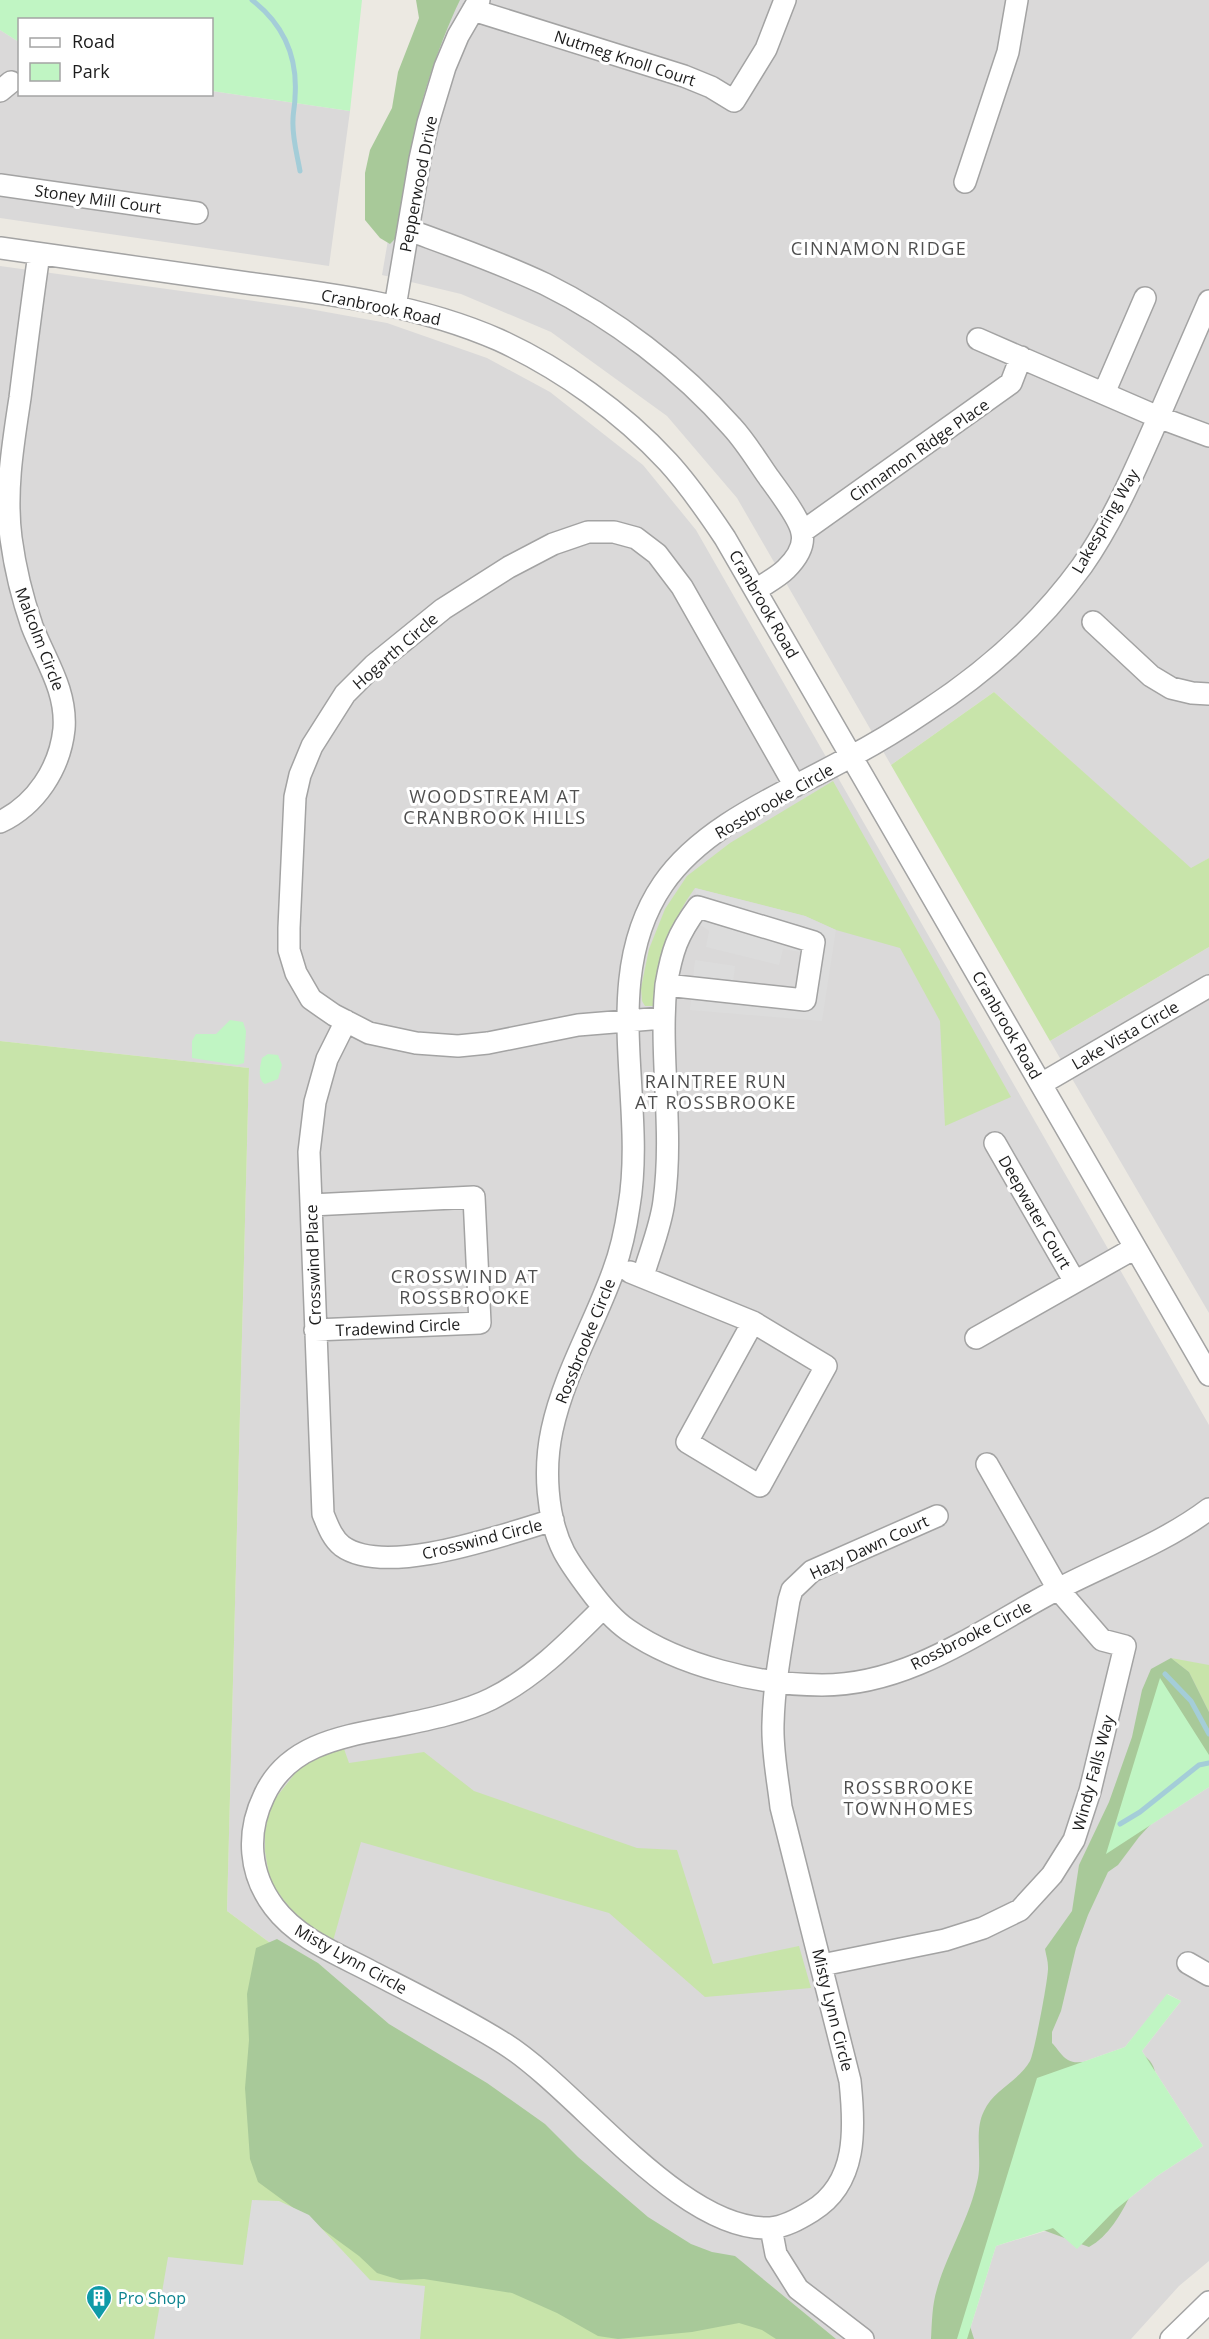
<svg xmlns="http://www.w3.org/2000/svg" width="1209" height="2339" viewBox="0 0 1209 2339" font-family="'Open Sans',sans-serif">
  <rect width="100%" height="100%" fill="#ece9e2"/>
  <path fill="#dad9d9" d="M 457,0 L 1209,0 L 1209,858 L 1191,869 L 994,692 L 891,765 L 737,498 L 667,416 L 551,332 L 461,294 L 382,275 L 397,188 L 420,94 Z
    M 0,30 L 19,42 L 20,94 L 212,94 L 212,91 L 350,111 L 329,266 L 0,218 Z
    M 0,266 L 304,308 L 387,323 L 487,358 L 550,392 L 643,465 L 696,530 L 1209,1425 L 1209,1735 L 1107,1853 L 1209,1787 L 1209,2261 L 1179,2286 L 1131,2339 L 967,2339 L 996,2246 L 1115,2210 L 1157,2176 L 1203,2146 L 1142,2051 L 1181,2001 L 1168,1994 L 1125,2047 L 1037,2078 L 957,2339 L 804,2339 L 227,1911 L 249,1068 L 0,1041 Z
    M 1209,947 L 1209,1313 L 1050,1041 Z"/>
  <path fill="#c8e4aa" d="M 994,692 L 1191,868 L 1209,858 L 1209,947 L 1050,1041 L 891,765 Z
    M 833,781 L 1011,1097 L 945,1126 L 940,1021 L 900,948 L 836,930 L 805,916 L 695,888 C 670,922 658,964 653,1006 L 645,1006 L 642,1001 L 641,988 L 649,949 L 665,909 L 687,876 L 730,843 Z
    M 0,1041 L 249,1068 L 227,1911 L 804,2339 L 0,2339 Z
    M 1171,1658 L 1209,1665 L 1209,1712 L 1189,1672 Z
    M 343,1746 L 349,1763 L 424,1752 L 474,1791 L 637,1848 L 677,1850 L 713,1964 L 799,1946 L 811,1988 L 705,1997 L 609,1913 L 361,1842 L 333,1941 L 302,1924 L 270,1882 L 265,1851 L 265,1832 L 270,1805 L 301,1766 Z"/>
  <path fill="#a8c999" d="M 416,0 L 460,0 C 438,45 411,126 408,175 C 406,198 409,228 390,244 L 380,238 L 365,220 L 365,173 L 370,150 L 392,108 L 398,72 L 419,18 Z
    M 1171,1658 L 1189,1672 L 1209,1712 L 1209,1772 L 1187,1785 L 1139,1837 L 1118,1865 L 1108,1872 L 1088,1915 L 1076,1948 L 1061,2011 L 1052,2032 L 1052,2043 C 1057,2048 1062,2057 1068,2060 C 1088,2072 1127,2033 1150,2061 C 1158,2071 1157,2089 1156,2101 C 1156,2114 1138,2182 1131,2194 C 1121,2214 1109,2236 1089,2247 L 1043,2230 L 988,2247 L 969,2323 L 974,2339 L 931,2339 C 932,2322 932,2305 937,2289 C 948,2251 970,2218 978,2178 C 982,2157 974,2130 984,2111 C 993,2090 1019,2081 1030,2061 C 1034,2054 1049,1976 1048,1967 C 1048,1961 1046,1955 1045,1949 L 1072,1911 L 1079,1865 L 1109,1802 L 1132,1737 L 1142,1690 L 1151,1669 Z
    M 277,1939 L 318,1963 L 389,2024 L 487,2083 L 545,2124 L 578,2157 L 648,2217 L 691,2244 L 712,2252 L 735,2256 L 836,2339 L 776,2339 L 762,2330 L 739,2323 L 692,2332 L 618,2339 L 598,2336 L 557,2313 L 512,2293 L 424,2279 L 400,2280 L 377,2273 L 359,2256 L 258,2182 L 250,2159 L 245,2088 L 249,2040 L 247,1994 L 256,1948 Z"/>
  <path fill="#c0f5c3" d="M 0,0 L 362,0 L 350,111 L 212,91 L 212,20 L 20,20 L 19,42 L 0,30 Z
    M 230,1020 L 243,1022 L 246,1031 L 244,1063 L 237,1065 L 192,1058 L 192,1041 L 196,1034 L 216,1034 Z
    M 268,1054 L 278,1055 L 282,1065 L 278,1079 L 265,1084 C 257,1079 260,1066 262,1058 Z
    M 1160,1678 L 1209,1755 L 1209,1787 L 1106,1854 Z
    M 1167,1994 L 1181,2001 L 1142,2051 L 1203,2146 L 1157,2176 L 1115,2210 L 1077,2249 L 1053,2228 L 996,2246 L 967,2339 L 957,2339 L 1037,2078 L 1125,2047 Z"/>
  <path fill="#dcdcdc" d="M 695,888 L 805,916 L 836,930 L 822,1021 L 690,1010 L 695,960 L 735,966 L 731,998 L 809,1007 L 817,955 L 783,949 L 779,965 L 706,947 L 709,931 L 700,925 Z
    M 252,2200 L 279,2201 L 309,2215 L 370,2280 L 425,2286 L 420,2339 L 154,2339 L 168,2257 L 243,2265 Z"/>
  <g fill="none" stroke-linecap="round" stroke-linejoin="round">
    <path stroke="#a4cdd8" stroke-width="5" d="M 252,0 C 283,24 298,57 295,97 C 295,105 293,112 293,120 C 292,137 297,154 300,171
      M 1165,1674 L 1191,1701 L 1209,1734
      M 1120,1824 L 1140,1812 L 1199,1765 L 1209,1763"/>
    <defs>
      <path id="minor" d="M 473,10 L 684,76 L 711,87 L 734,101 L 766,49 L 785,0
        M 0,91 L 11,82
        M 965,182 L 1008,52 L 1017,0
        M 0,185 L 197,213
        M 409,230 C 455,247 501,263 545,284 C 614,318 681,369 732,427 C 745,441 756,459 767,475 C 776,488 800,518 802,533 C 805,547 795,560 786,569 C 778,577 766,583 756,590
        M 0,248 C 82,260 165,271 247,283 C 332,294 420,305 499,340 C 560,368 622,412 668,462 C 689,485 707,511 725,538 L 1209,1375
        M 1209,301 C 1191,342 1173,384 1155,425 C 1134,473 1112,523 1082,566 C 1040,624 986,672 926,711 C 901,728 875,744 848,758 C 787,792 704,824 663,884 C 598,979 647,1101 629,1206 C 626,1227 621,1251 613,1272 C 594,1325 564,1374 552,1430 C 544,1467 546,1517 564,1552 C 571,1565 580,1577 589,1589 C 600,1604 612,1619 628,1630 C 680,1666 759,1685 822,1685 C 911,1685 983,1628 1060,1588 C 1110,1562 1164,1543 1209,1509
        M 395,307 L 420,159 L 428,123 L 445,67 L 458,36 L 479,0
        M 978,339 L 1158,417 L 1209,436
        M 1104,393 L 1145,298
        M 802,532 L 1011,383 L 1021,357
        M 1093,622 L 1151,676 L 1171,688 L 1192,693 L 1209,694
        M 0,822 C 36,805 60,768 64,729 C 67,690 45,660 32,626 C 22,597 15,568 11,538 C 5,491 13,444 20,398 C 26,350 32,302 39,254
        M 663,1018 L 578,1025 L 488,1043 L 458,1046 L 416,1043 L 369,1033 L 334,1015 L 311,999 L 296,973 L 289,950 L 289,928 L 295,797 L 300,775 L 312,746 L 345,694 L 374,665 L 443,609 L 509,567 L 553,544 L 588,532 L 614,532 L 636,538 L 657,554 L 682,587 L 795,786
        M 346,1021 L 327,1059 L 315,1102 L 309,1152 L 323,1514 C 328,1526 332,1538 342,1546 C 386,1578 505,1534 553,1520
        M 1041,1084 L 1209,986
        M 995,1143 L 1075,1282
        M 311,1205 L 474,1197 L 480,1323 L 315,1330
        M 630,1272 L 753,1322 L 826,1366 L 760,1486 L 687,1442 L 753,1322
        M 643,1276 C 650,1252 661,1226 664,1201 C 674,1129 659,1057 666,985 L 805,1000 L 814,942 L 698,907 C 677,935 672,951 666,985
        M 976,1338 L 1135,1248
        M 603,1608 C 569,1642 535,1677 491,1699 C 465,1712 426,1720 397,1726 C 346,1736 288,1743 264,1796 C 246,1833 249,1874 274,1907 C 298,1939 338,1954 372,1972 C 417,1995 462,2017 505,2044 C 579,2091 681,2232 770,2228 C 785,2227 799,2219 812,2211 C 858,2183 855,2128 850,2081 L 781,1807 C 778,1780 772,1752 773,1724 C 774,1682 782,1642 789,1600 L 792,1590 L 812,1571 L 937,1516
        M 1188,1963 L 1209,1975
        M 822,1965 L 945,1940 L 983,1928 L 1020,1910 L 1052,1875 L 1074,1840 L 1090,1791 L 1125,1646 L 1102,1640 L 1058,1589 L 987,1464
        M 771,2228 L 776,2254 L 798,2289 L 863,2339
        M 1171,2339 L 1209,2302"/>
    </defs>
    <use href="#minor" stroke="#a3a3a3" stroke-width="24"/>
    <use href="#minor" stroke="#fff" stroke-width="21"/>
  </g>
  <defs>
    <symbol id="building-pin" viewBox="-11 -11 22 30"><path d="M0 17L-7.5 6A9.5 9.5 0 1 1 7.5 6Z" fill="#0f9aa8" stroke="#fff"/><path d="M-4-6H4V6H1V3H-1V6H-4ZM-2.5-4.3h1.7v1.8h-1.7ZM.8-4.3h1.7v1.8H.8ZM-2.5-1h1.7V.8h-1.7ZM.8-1h1.7V.8H.8Z" fill="#fff"/></symbol>
  </defs>
  <g fill-rule="evenodd">
    <use href="#building-pin" x="84" y="2283" width="30" height="40"/>
  </g>
  <g text-anchor="middle" stroke-width="6" stroke-linejoin="round" paint-order="stroke">
    <g font-size="16" fill="#1c1c1c" stroke="#fff">
      <text transform="translate(625 58) rotate(18)" y="6">Nutmeg Knoll Court</text>
      <text transform="translate(418 184) rotate(-79)" y="6">Pepperwood Drive</text>
      <text transform="translate(98 199) rotate(8)" y="6">Stoney Mill Court</text>
      <text transform="translate(381 307) rotate(12)" y="6">Cranbrook Road</text>
      <text transform="translate(919 450) rotate(-35)" y="6">Cinnamon Ridge Place</text>
      <text transform="translate(1105 521) rotate(-60)" y="6">Lakespring Way</text>
      <text transform="translate(764 604) rotate(60)" y="6">Cranbrook Road</text>
      <text transform="translate(40 639) rotate(69)" y="6">Malcolm Circle</text>
      <text transform="translate(395 651) rotate(-41)" y="6">Hogarth Circle</text>
      <text transform="translate(774 801) rotate(-30)" y="6">Rossbrooke Circle</text>
      <text transform="translate(1007 1025) rotate(60)" y="6">Cranbrook Road</text>
      <text transform="translate(1125 1035) rotate(-30)" y="6">Lake Vista Circle</text>
      <text transform="translate(1035 1212) rotate(60)" y="6">Deepwater Court</text>
      <text transform="translate(313 1265) rotate(-92)" y="6">Crosswind Place</text>
      <text transform="translate(398 1327) rotate(-3)" y="6">Tradewind Circle</text>
      <text transform="translate(585 1341) rotate(-68)" y="6">Rossbrooke Circle</text>
      <text transform="translate(482 1539) rotate(-14)" y="6">Crosswind Circle</text>
      <text transform="translate(869 1547) rotate(-25)" y="6">Hazy Dawn Court</text>
      <text transform="translate(971 1635) rotate(-27)" y="6">Rossbrooke Circle</text>
      <text transform="translate(1093 1773) rotate(-75)" y="6">Windy Falls Way</text>
      <text transform="translate(351 1959) rotate(29)" y="6">Misty Lynn Circle</text>
      <text transform="translate(833 2010) rotate(76)" y="6">Misty Lynn Circle</text>
    </g>
    <g font-size="16" fill="#0d838f" stroke="#fff" text-anchor="start">
      <text x="118" y="2304">Pro Shop</text>
    </g>
    <g font-size="18" letter-spacing="1.5" fill="#4f4f4f" stroke="#fff">
      <text x="879" y="255">CINNAMON RIDGE</text>
      <text x="495" y="803">WOODSTREAM AT<tspan x="495" dy="21">CRANBROOK HILLS</tspan></text>
      <text x="716" y="1088">RAINTREE RUN<tspan x="716" dy="21">AT ROSSBROOKE</tspan></text>
      <text x="465" y="1283">CROSSWIND AT<tspan x="465" dy="21">ROSSBROOKE</tspan></text>
      <text x="909" y="1794">ROSSBROOKE<tspan x="909" dy="21">TOWNHOMES</tspan></text>
    </g>
  </g>
  <rect x="18" y="18" width="195" height="78" fill="#ffffff" stroke="#a4a4a4" stroke-width="1.5"/>
  <rect x="30" y="38" width="30" height="9" fill="#ffffff" stroke="#a4a4a4" stroke-width="1.5"/>
  <text x="72" y="48" font-size="18" fill="#1c1c1c">Road</text>
  <rect x="30" y="63" width="30" height="18" fill="#c0f5c3" stroke="#a4a4a4" stroke-width="1.5"/>
  <text x="72" y="78" font-size="18" fill="#1c1c1c">Park</text>
</svg>
